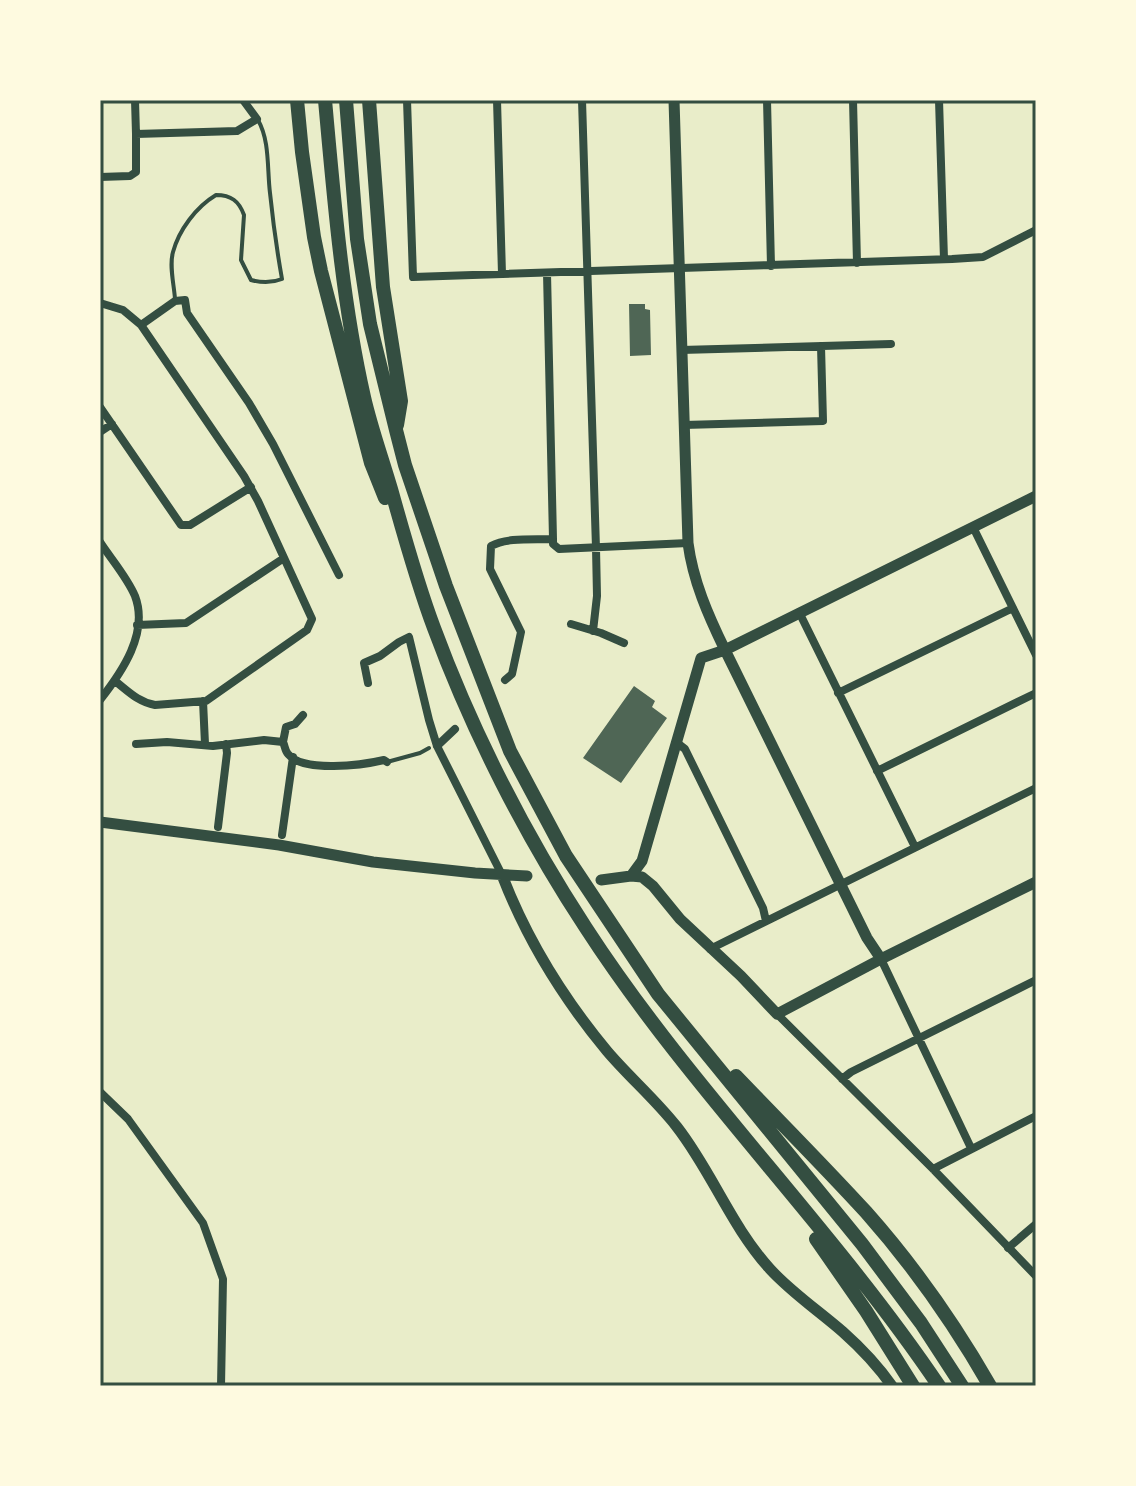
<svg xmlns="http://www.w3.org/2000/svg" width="1136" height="1486" viewBox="0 0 1136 1486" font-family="Barlow,sans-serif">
  <rect width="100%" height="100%" fill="#e9edc9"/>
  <path fill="#4f6655" d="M 629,304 L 645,304 L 645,309 L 650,310 L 651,355 L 630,356 Z
    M 634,686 L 655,701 L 652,707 L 667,718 L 621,783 L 583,758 Z"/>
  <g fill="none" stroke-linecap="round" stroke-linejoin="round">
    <path stroke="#344e41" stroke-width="4" d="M 175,299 C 174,284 169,266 173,252 C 179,230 196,207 216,195 C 231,195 239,201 244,215 L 241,260 L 251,280 C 262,283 272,283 282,279 C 277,251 273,222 270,193 C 267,169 270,141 258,120
      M 387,762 L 420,753 L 429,748"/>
    <path stroke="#344e41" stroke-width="8" d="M 135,100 L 136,134 L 237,131 L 257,119 L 243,100
      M 407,100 L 413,277 L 952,259 L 983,257 L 1036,230
      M 497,100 L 502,274
      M 582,100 L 596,548 L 597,596 L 593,631
      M 767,100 L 771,266
      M 853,100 L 857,263
      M 939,100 L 944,259
      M 100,177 L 130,176 L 136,172 L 136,134
      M 547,273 L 553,539
      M 100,303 L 123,310 L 141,325 L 244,476 L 258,501 L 312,619 L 307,630 L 206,701 L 155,705 C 138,702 128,691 115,681
      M 141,325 L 175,301 L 185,300 L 187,313 L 249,403 L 273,444 L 339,575
      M 681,350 L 891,344
      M 100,407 L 181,525 L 190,525 L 251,487
      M 684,425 L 823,421 L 821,346
      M 100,432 L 112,424
      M 973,527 L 1036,655
      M 100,542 C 111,559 127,577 135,596 C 149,633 122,672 100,700
      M 799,612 L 915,847
      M 571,624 L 601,633 L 624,643
      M 137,625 L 186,623 L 284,558
      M 505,680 L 512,674 L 521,632 L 490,569 L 491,546 C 508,537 534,540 553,539 L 553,544 L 559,549 L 688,543
      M 368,683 L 364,663 L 380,656 L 399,642 L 409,637 L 429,720 L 437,746 L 502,875
      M 838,693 L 1013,608
      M 203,701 L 205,744
      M 283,742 L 286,727 L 295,724 L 303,715
      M 676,742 L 685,749 L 763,908 L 766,921
      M 136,744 L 167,742 L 213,746 L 264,740 L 283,742 C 285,746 285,751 288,754 C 303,773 363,765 384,760 L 387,762
      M 437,746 L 455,729
      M 877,771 L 1036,693
      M 218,827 L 227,753 L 226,744
      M 282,835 L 293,757
      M 710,949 L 1036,788
      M 881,959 L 971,1148
      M 777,1014 L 933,1169 L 1036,1276
      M 842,1079 L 851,1072 L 1036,980
      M 100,1092 L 128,1119 L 203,1223 L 223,1279 L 221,1386
      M 933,1169 L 1036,1116
      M 1008,1248 L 1036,1224"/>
    <path stroke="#344e41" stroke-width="11" d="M 674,100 L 688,543 C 693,581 708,615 725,650 L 867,938 L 881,959
      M 100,822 L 279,845 L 373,862 L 475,873 L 527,876
      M 502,875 C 527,940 563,998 607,1051 C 629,1077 656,1100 677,1127 C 712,1172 731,1226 770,1269 C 792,1293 819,1311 843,1332 C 861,1348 878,1366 892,1386
      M 631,876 L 642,861 L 701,658 L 725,650 L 1036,496
      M 601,880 L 631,876 L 642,877 L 653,886 L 680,919 L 741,976 L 777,1014 L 881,959 L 1036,882"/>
    <path stroke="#344e41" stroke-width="14" d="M 297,100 L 302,152 L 314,237 L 321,271 L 371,463 L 385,498
      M 325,100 C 334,199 342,300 364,397 C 371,428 382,458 391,489 C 404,535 417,583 434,628 C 472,731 526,837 586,928 C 691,1090 831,1226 939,1386
      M 346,100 L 357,239 L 370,324 L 396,430 L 405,465 L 446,586 L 510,751 L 566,856 L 658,994 L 862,1244 L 921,1323 L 962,1386
      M 369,100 L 383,287 L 401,401 L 397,425
      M 736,1076 C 779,1121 824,1166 866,1212 C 913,1265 955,1325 990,1386
      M 816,1239 L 866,1311 L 913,1386"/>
  </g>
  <rect width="1136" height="1486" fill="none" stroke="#fefae0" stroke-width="204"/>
  <rect x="102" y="102" width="932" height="1282" fill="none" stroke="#344e41" stroke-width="3"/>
</svg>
